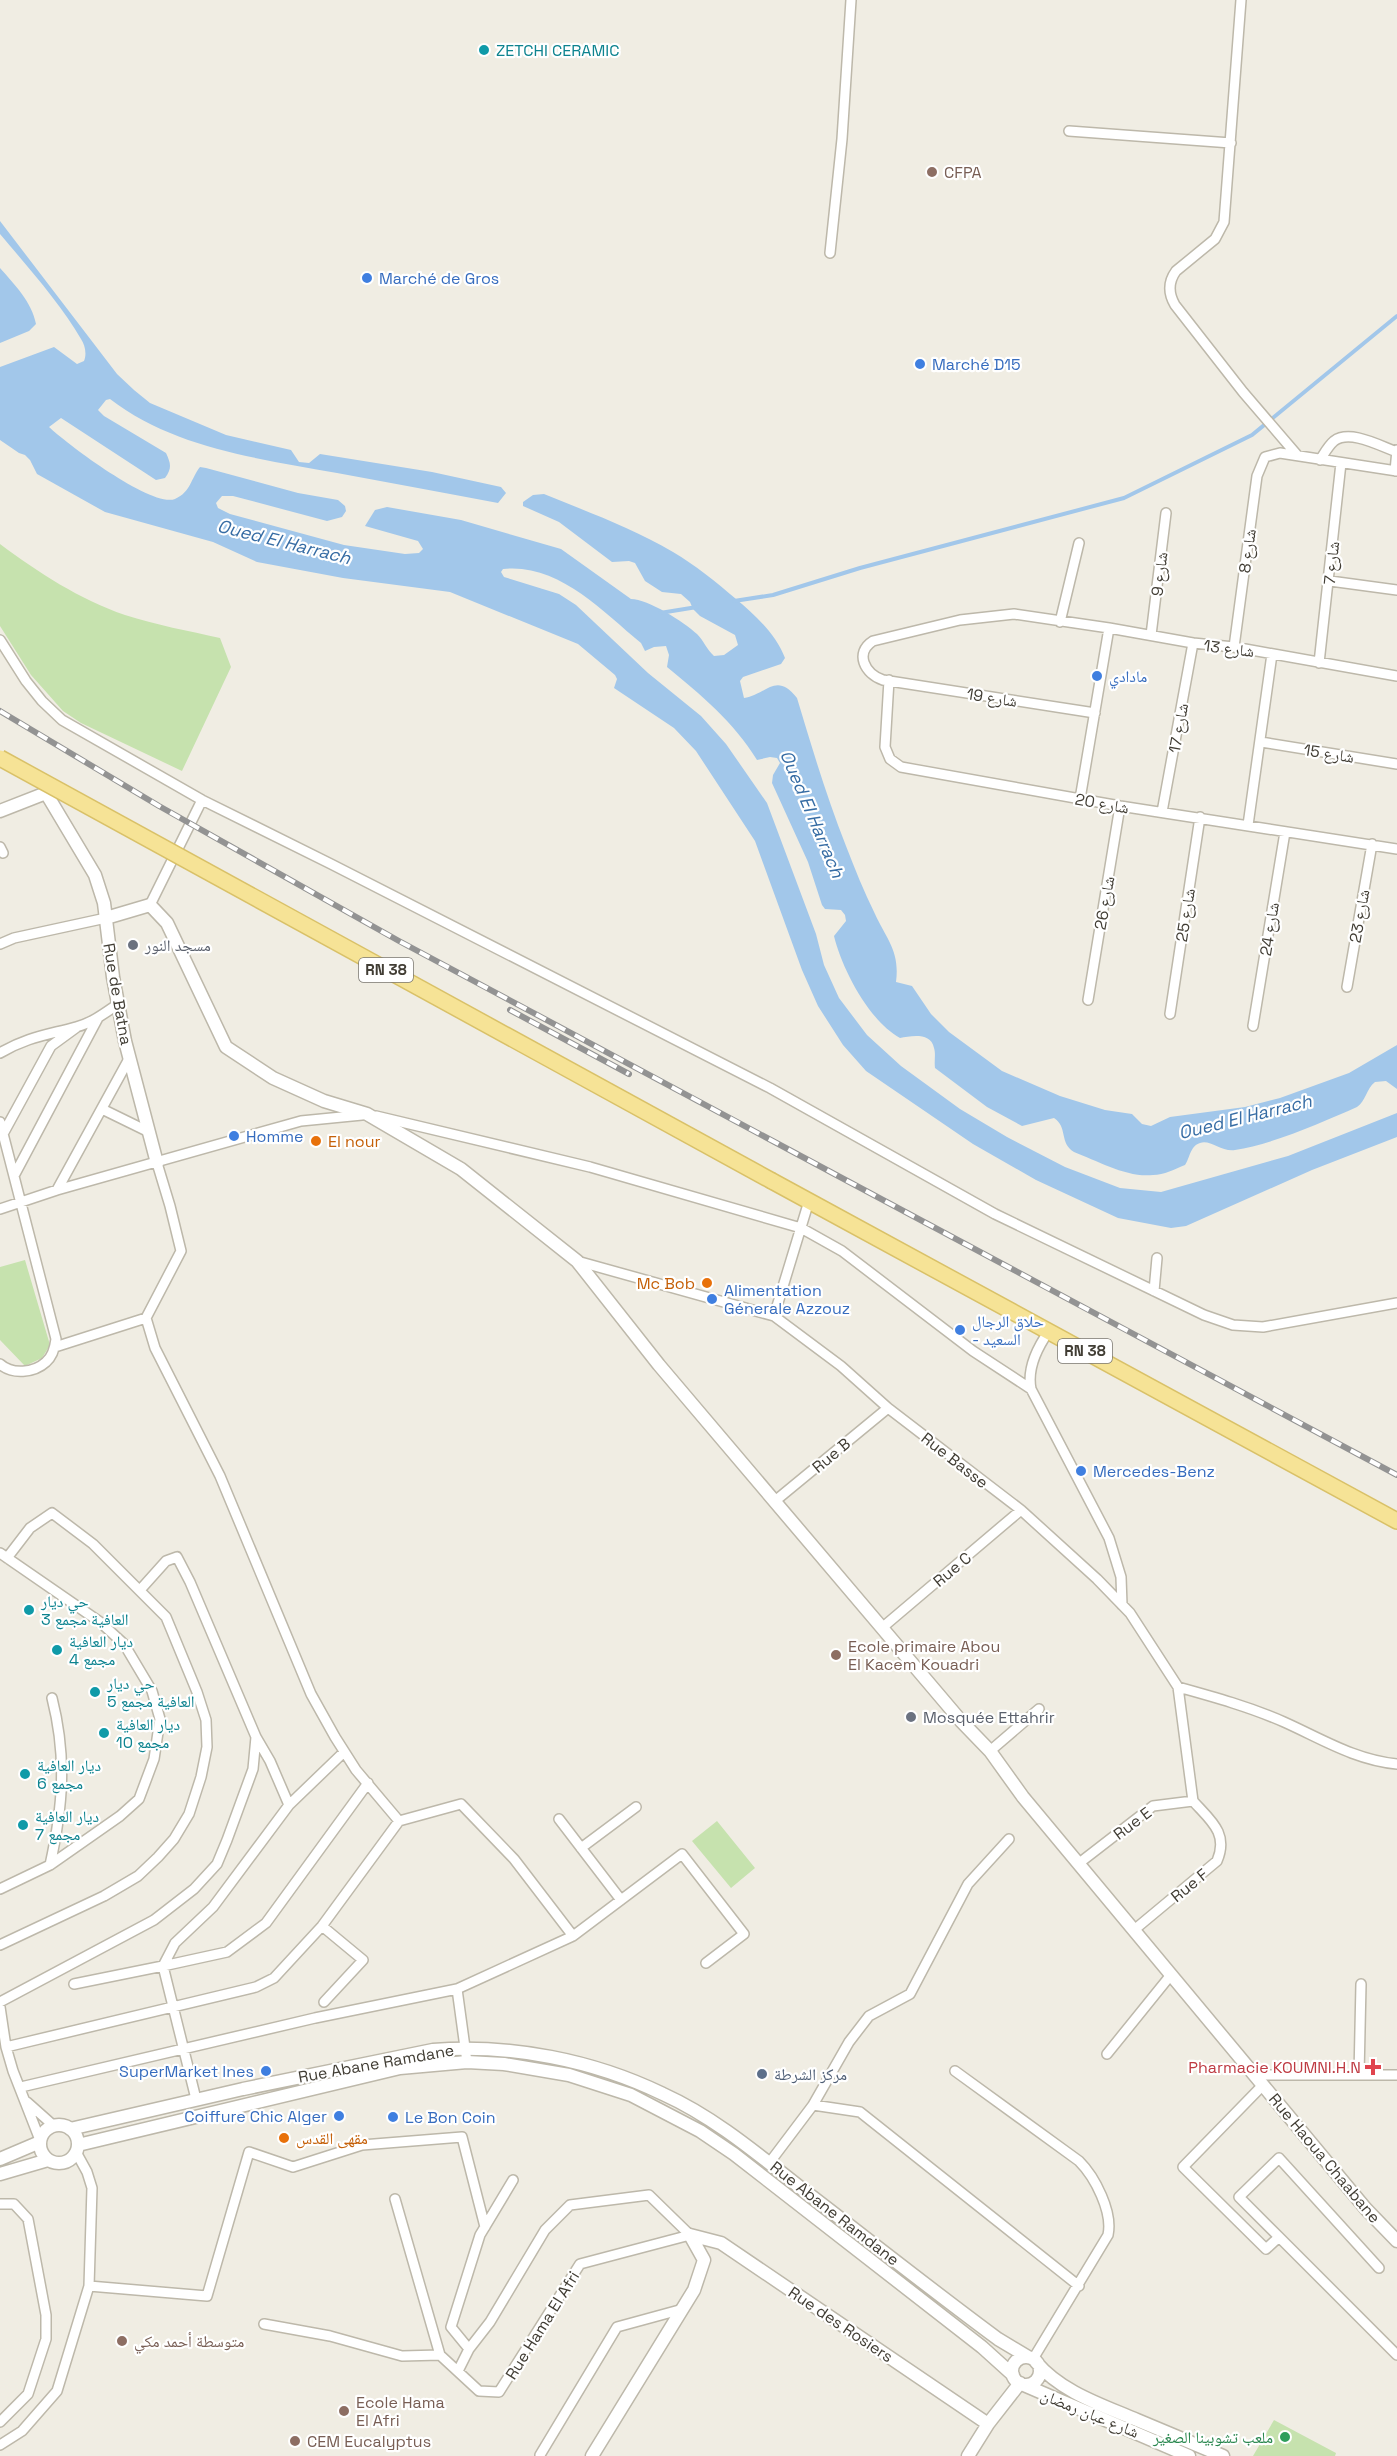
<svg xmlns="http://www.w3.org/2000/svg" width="1397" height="2456" viewBox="0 0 1397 2456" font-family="'Space Grotesk','Noto Naskh Arabic',sans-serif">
  <rect width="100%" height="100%" fill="#f0ede3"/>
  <path fill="#c6e2ae" d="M 0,544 C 39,573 79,599 125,615 C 156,625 189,631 220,638 L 231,667 L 182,771 L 81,723 L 63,711 L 31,675 L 0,626 Z
    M 25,1260 L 50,1345 L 42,1358 L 25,1366 L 0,1340 L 0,1267 Z
    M 717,1821 L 755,1868 L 731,1888 L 692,1841 Z
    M 1274,2420 L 1336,2453 L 1335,2456 L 1253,2456 Z"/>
  <path fill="#a2c7ea" d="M 0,221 L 117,374 L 134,390 L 150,403 L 226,435 L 291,450 L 299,462 L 309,463 L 320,454 L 432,472 L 501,487 L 506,493 L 498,503 C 445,493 391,483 337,473 C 260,459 173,448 110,399 L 106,400 L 98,410 L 104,416 L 166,453 C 171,464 172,468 165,478 L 156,480 L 61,418 L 49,427 C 67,444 152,508 175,499 C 191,492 191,478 200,467 L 206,468 L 298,493 L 338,500 L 345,506 L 346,511 L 342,517 L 327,521 L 233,496 L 222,496 L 216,503 L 218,508 L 230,514 L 344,545 L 405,554 L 419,553 L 423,549 L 418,541 L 365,526 L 375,510 L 387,507 L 461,520 L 561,549 L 631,599 C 648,599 684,622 697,634 C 704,641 707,650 714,656 L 724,655 L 738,645 L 735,635 L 700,616 L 693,609 L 690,602 L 681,594 L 662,592 L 645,581 L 635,563 L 629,561 L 612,562 L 559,522 L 523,506 L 523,502 L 533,495 L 544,494 C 588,512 632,528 673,552 C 695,565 716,582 736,599 C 755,615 776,634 785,658 L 781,664 L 743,677 L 740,681 L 744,698 C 766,695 776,671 797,698 C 812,748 827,798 846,846 C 855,869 864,892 875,914 C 887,940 900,951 896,982 L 912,986 L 931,1014 L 949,1032 L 1002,1071 L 1060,1096 L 1105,1110 L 1132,1114 L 1142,1124 L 1151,1126 L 1170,1117 L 1245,1107 L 1280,1098 L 1349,1073 L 1397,1045 L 1397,1089 L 1386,1081 L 1375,1082 C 1366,1089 1366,1101 1357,1107 C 1323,1122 1271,1145 1235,1150 C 1221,1152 1210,1139 1200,1143 C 1190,1146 1190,1158 1185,1165 C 1175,1169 1164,1175 1153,1175 C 1127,1178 1098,1161 1074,1152 C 1059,1143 1068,1127 1054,1118 L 1022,1126 L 987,1107 L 935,1068 C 934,1061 936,1054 934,1048 C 931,1032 911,1036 900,1038 C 869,1021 842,969 834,936 L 846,921 L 845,915 L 841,910 L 825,909 L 822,905 L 808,862 L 772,783 L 773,775 L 780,763 L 777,758 L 770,757 L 757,760 C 734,722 701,695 667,667 L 669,655 L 666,646 L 654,647 L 645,651 L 641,643 C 601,610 558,563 503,569 L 501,572 L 504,577 L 559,594 L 576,605 L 648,673 L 701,716 L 726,744 L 767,803 L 816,934 L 824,965 L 839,998 L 867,1035 L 901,1066 L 960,1109 L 1007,1137 L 1065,1167 L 1120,1188 L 1161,1192 L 1288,1156 L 1397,1113 L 1397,1137 L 1312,1170 L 1186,1226 L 1171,1228 L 1118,1218 L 1036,1180 L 973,1144 L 866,1071 L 843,1045 L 818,1006 L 802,970 L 755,841 L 696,751 L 674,728 L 614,688 L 617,679 L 615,675 L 578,644 L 450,592 L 343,578 L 257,562 L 213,542 L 105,512 L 37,474 L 30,460 L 25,455 L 19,453 L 0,440 L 0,367 L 54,347 L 77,364 L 84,361 C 87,354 85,345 81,339 C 61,304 26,265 0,234 Z
    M 0,268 C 14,284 32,302 36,324 L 29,331 L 0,343 Z"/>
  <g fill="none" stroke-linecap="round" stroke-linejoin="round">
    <path stroke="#a2c7ea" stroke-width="4" d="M 734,601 L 773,595 L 860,568 L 1124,498 L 1252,435 L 1397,316
      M 660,613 L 697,607"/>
    <defs>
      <path id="minor" d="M 1241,0 L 1224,222 L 1215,239 L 1176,271 C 1168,282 1168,293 1175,305 L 1243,392 L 1297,455
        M 1069,131 L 1231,143
        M 830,253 L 842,139 L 851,0
        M 1320,460 C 1324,454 1328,446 1334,441 C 1350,429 1380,446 1397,452
        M 1395,471 L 1397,450
        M 1330,581 L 1397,590
        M 1060,622 L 1079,543
        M 1151,635 L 1166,513
        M 0,640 L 26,681 L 42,701 L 62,720 L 202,800 L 331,864 L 770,1088 L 995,1214 L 1204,1315 L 1233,1325 L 1263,1327 L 1397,1303
        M 1234,647 L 1257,476 L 1265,457 L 1280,453 L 1397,471
        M 1319,663 L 1341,463
        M 889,680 L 885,747 L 890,759 L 901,767 L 1120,806 L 1397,849
        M 1095,713 L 883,680 C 865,674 854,653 873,641 L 960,620 L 1014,614 L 1109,628 L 1193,643 L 1234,647 L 1397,676
        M 1261,742 L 1397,764
        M 1080,799 L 1109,628
        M 1162,812 L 1193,643
        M 1248,825 L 1272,654
        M 0,847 L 3,853
        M 150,905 L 202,800
        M 0,944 L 14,938 L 106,918
        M 1347,987 L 1372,844
        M 1088,1000 L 1120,806
        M 1170,1014 L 1200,817
        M 1253,1026 L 1285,832
        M 0,1053 C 27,1037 47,1035 76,1027 C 92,1023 105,1013 118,1004
        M 102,1109 L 149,1132
        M 376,1116 L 590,1167 L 801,1228 L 842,1251 L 973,1351 L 1031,1389
        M 0,1122 L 56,1339 C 55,1347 53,1356 46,1362 C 34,1373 12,1375 0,1364
        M 3,1134 L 51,1046 L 77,1027
        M 157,1163 L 170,1206 L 181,1251 L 146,1318 L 155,1348 L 220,1476 L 311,1694 L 335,1737 L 356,1770 L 399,1821 L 461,1804 L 514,1859 L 573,1936
        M 15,1174 L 98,1018
        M 57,1190 L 130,1057
        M 0,1209 L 57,1190 L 301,1121 L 362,1115
        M 577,1261 L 774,1316 L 841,1366 L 888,1408 L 1021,1510 L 1097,1579 L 1130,1613 L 1178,1687 L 1193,1801
        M 1154,1291 L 1157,1258
        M 774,1316 L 809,1201
        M 1049,1331 C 1037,1348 1027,1369 1031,1389 L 1109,1538 L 1121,1577 L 1122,1605
        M 55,1347 L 146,1318
        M 775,1501 L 888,1408
        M 0,1553 L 100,1622 L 124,1644 L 152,1691 L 160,1719 L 154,1759 L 139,1799 L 120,1816 L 50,1865 L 0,1889
        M 883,1627 L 1021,1510
        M 1178,1687 C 1214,1697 1250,1707 1284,1722 C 1322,1739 1355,1760 1397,1764
        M 990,1751 L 1039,1709
        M 289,1805 L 344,1752
        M 559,1819 L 621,1900
        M 581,1848 L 636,1807
        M 1078,1864 L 1153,1806 L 1193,1801
        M 50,1865 C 63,1806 67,1757 52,1698
        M 322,1926 L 363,1960 L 324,2002
        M 1134,1930 L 1217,1861 C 1229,1833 1210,1820 1193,1801
        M 0,1945 L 104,1896 L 138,1876 L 158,1857 L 174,1839 L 189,1814 L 201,1777 L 207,1747 L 206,1720 L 197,1692 L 166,1617 L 93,1544 L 52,1513 L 30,1528 L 7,1558
        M 74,1984 L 163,1966 L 175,1943 L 213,1907 L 289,1805 L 270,1761 L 256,1737
        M 0,2002 L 154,1920 L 194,1889 L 217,1864 L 227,1840 L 253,1769 L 256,1737 L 190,1582 L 177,1557 L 166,1561 L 140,1590
        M 0,2007 L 6,2047 L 13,2071 L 40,2140
        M 6,2047 L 256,1987 L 274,1978 L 322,1926 L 399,1821
        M 1107,2054 L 1170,1976
        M 467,2062 L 457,1989 L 573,1936 L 682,1854 L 744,1934 L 706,1963
        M 955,2071 L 1079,2161 C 1095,2177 1113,2212 1108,2235 L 1033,2359
        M 1254,2075 L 1397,2075
        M 1359,2075 L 1361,1984
        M 1263,2085 L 1183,2167 L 1266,2249 L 1279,2237 L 1397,2355
        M 21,2087 L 315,2018 L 457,1989
        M 196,2099 L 163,1966 L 227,1952 L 266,1923 L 368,1783
        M 27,2102 L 54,2126
        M 813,2105 L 849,2042 L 869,2016 L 910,1994 L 968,1884 L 1009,1839
        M 770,2162 L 813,2105 L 860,2112 L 1079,2286
        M 395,2199 L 440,2355
        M 0,2204 L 14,2204 L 28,2219 L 46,2315 L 46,2339 L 28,2394 L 0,2422
        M 1279,2237 L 1239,2197 L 1279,2158 L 1379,2268
        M 89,2286 L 207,2296 L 249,2152 L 293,2167 L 362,2145 L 462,2137 L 485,2227
        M 264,2324 L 330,2336 L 402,2356 L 440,2355 L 479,2391 L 499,2392 L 580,2264 L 690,2235
        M 469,2349 L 451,2327 L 480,2235 L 513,2180
        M 458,2371 L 469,2349 L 490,2322 L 545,2230 L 570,2205 L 649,2195 L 690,2235
        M 0,2445 L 22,2431 L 57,2391 L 89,2286 L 92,2188 L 87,2172 L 76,2152
        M 540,2455 L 617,2327 L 683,2309"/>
      <path id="tertiary" d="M 0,811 L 46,793 L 95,875 L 104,903 L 113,977 L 125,1041 L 157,1163
        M 106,918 L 150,905 L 167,923 L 226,1047 L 273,1078 L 324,1101 L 367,1114 L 461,1169 L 577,1261 L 659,1365 L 961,1721 L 990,1751 L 1023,1797 L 1366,2209 L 1397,2241
        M40 2144a19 19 0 1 1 38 0a19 19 0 1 1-38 0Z
        M 70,2129 L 243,2089 L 433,2050 C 511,2044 593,2060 663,2094 C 716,2118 761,2157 806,2192 C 870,2241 933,2291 998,2339 L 1028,2357
        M 78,2145 L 400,2068 L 467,2062 L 504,2064 L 569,2075 L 631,2095 L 700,2131 L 734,2154 L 982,2347 L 1013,2375
        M 0,2159 L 40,2142
        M 0,2174 L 48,2160
        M 690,2235 L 721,2243 L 988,2424
        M1012 2371a14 14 0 1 1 28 0a14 14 0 1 1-28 0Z
        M 1036,2362 C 1061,2392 1102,2405 1137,2420 C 1166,2432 1195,2444 1223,2456
        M 1024,2385 L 1189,2456
        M 592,2456 L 694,2290 L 704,2260 L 690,2235
        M 968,2456 L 988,2424 L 1020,2383"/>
      <path id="primary" d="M 772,1181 L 1397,1521"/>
    </defs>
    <use href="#minor" stroke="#bdb8aa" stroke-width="12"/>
    <use href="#tertiary" stroke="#bdb8aa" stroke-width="15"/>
    <use href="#primary" stroke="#d9c168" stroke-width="18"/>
    <use href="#minor" stroke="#fff" stroke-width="9"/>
    <use href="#tertiary" stroke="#fff" stroke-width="12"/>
    <use href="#primary" stroke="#f6e396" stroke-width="15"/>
    <defs>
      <path id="rail" d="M 0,711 L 159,806 L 399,941 L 1397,1475
        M 510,1010 L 629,1074"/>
    </defs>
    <use href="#rail" stroke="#939393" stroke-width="6"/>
    <use href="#rail" stroke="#fff" stroke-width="4" stroke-dasharray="11" stroke-linecap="butt"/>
    <defs>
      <path id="primary-bridge" d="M 0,758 L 772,1181"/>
    </defs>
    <use href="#primary-bridge" stroke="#d9c168" stroke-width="18" stroke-linecap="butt"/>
    <use href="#primary-bridge" stroke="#f6e396" stroke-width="15"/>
  </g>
  <g fill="#0f9aa8" stroke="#fff" stroke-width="2">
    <circle cx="484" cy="50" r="6"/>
    <circle cx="29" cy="1610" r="6"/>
    <circle cx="57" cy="1650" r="6"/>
    <circle cx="95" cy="1692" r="6"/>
    <circle cx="104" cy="1733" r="6"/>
    <circle cx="25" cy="1774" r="6"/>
    <circle cx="23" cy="1825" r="6"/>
  </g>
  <g fill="#8d6e63" stroke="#fff" stroke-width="2">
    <circle cx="932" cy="172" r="6"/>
    <circle cx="836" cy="1655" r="6"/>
    <circle cx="122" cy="2341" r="6"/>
    <circle cx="344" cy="2411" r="6"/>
    <circle cx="295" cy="2441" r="6"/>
  </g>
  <g fill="#3f7fe0" stroke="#fff" stroke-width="2">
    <circle cx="367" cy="278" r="6"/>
    <circle cx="920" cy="364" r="6"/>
    <circle cx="1097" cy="676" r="6"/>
    <circle cx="234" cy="1136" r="6"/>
    <circle cx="712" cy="1299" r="6"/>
    <circle cx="960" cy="1330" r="6"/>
    <circle cx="1081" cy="1471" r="6"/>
    <circle cx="266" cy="2071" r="6"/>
    <circle cx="339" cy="2116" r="6"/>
    <circle cx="393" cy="2117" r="6"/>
  </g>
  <g fill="#6b7280" stroke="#fff" stroke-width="2">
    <circle cx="133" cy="945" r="6"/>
    <circle cx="911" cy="1717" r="6"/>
  </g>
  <g fill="#e8710a" stroke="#fff" stroke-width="2">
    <circle cx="316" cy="1141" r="6"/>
    <circle cx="707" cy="1283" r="6"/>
    <circle cx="284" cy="2138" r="6"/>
  </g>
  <path fill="#e0444e" stroke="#fff" stroke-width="2" d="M1370 2058h6v6h6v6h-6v6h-6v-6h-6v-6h6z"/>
  <circle fill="#5c6f8a" stroke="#fff" stroke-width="2" cx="762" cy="2074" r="6"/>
  <circle fill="#2e9e5b" stroke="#fff" stroke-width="2" cx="1285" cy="2437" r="6"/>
  <g text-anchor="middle" stroke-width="4.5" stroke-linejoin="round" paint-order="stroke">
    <g fill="#fff" stroke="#7a7771" stroke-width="1.5">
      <rect x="359" y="958" width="54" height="24" rx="4.5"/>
      <rect x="1058" y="1339" width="54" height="24" rx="4.5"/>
    </g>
    <g font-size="15" font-weight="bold" fill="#413d34">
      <text x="386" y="975">RN 38</text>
      <text x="1085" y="1356">RN 38</text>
    </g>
    <g font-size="16" fill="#0d838f" stroke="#fff" text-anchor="start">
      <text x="496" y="56">ZETCHI CERAMIC</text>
      <text x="41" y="1607">حي ديار<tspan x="41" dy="18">العافية مجمع 3</tspan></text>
      <text x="69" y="1647">ديار العافية<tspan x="69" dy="18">مجمع 4</tspan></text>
      <text x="107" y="1689">حي ديار<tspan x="107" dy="18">العافية مجمع 5</tspan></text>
      <text x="116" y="1730">ديار العافية<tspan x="116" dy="18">مجمع 10</tspan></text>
      <text x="37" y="1771">ديار العافية<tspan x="37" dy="18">مجمع 6</tspan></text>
      <text x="35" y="1822">ديار العافية<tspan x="35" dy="18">مجمع 7</tspan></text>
    </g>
    <g font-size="16" fill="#785e54" stroke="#fff" text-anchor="start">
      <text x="944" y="178">CFPA</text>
      <text x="848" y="1652">Ecole primaire Abou<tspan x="848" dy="18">El Kacem Kouadri</tspan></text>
      <text x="134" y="2347">متوسطة أحمد مكي</text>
      <text x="356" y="2408">Ecole Hama<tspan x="356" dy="18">El Afri</tspan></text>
      <text x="307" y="2447">CEM Eucalyptus</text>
    </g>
    <g font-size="16" fill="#366cbe" stroke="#fff" text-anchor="start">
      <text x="379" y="284">Marché de Gros</text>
      <text x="932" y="370">Marché D15</text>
      <text x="1109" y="682">مادادي</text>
      <text x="246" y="1142">Homme</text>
      <text x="724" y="1296">Alimentation<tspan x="724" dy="18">Génerale Azzouz</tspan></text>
      <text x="972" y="1327">حلاق الرجال<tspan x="972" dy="18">- السعيد</tspan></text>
      <text x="1093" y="1477">Mercedes-Benz</text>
      <text x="254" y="2077" text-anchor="end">SuperMarket Ines</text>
      <text x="327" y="2122" text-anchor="end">Coiffure Chic Alger</text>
      <text x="405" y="2123">Le Bon Coin</text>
    </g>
    <g font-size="16" fill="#413d34" stroke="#fff">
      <text transform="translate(1247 551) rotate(-82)" y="6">شارع 8</text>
      <text transform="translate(1331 563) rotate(-84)" y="6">شارع 7</text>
      <text transform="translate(1159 574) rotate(-83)" y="6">شارع 9</text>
      <text transform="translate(1229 648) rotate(7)" y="6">شارع 13</text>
      <text transform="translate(992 697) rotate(9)" y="6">شارع 19</text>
      <text transform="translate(1178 728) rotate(-80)" y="6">شارع 17</text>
      <text transform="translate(1329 753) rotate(9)" y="6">شارع 15</text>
      <text transform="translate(1102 803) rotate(10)" y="6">شارع 20</text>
      <text transform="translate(1104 903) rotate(-80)" y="6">شارع 26</text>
      <text transform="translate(1185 915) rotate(-81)" y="6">شارع 25</text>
      <text transform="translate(1359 916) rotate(-80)" y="6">شارع 23</text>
      <text transform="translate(1269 929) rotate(-81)" y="6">شارع 24</text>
      <text transform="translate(118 994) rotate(80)" y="6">Rue de Batna</text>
      <text transform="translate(831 1455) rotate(-40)" y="6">Rue B</text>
      <text transform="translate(955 1460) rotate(38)" y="6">Rue Basse</text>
      <text transform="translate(952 1569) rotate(-40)" y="6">Rue C</text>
      <text transform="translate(1132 1823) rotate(-37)" y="6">Rue E</text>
      <text transform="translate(1189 1885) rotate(-39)" y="6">Rue F</text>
      <text transform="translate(376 2063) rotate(-10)" y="6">Rue Abane Ramdane</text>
      <text transform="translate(1325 2158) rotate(50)" y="6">Rue Haoua Chaabane</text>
      <text transform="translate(835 2213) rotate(38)" y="6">Rue Abane Ramdane</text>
      <text transform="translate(841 2324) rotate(34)" y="6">Rue des Rosiers</text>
      <text transform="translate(542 2325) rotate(-58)" y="6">Rue Hama El Afri</text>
      <text transform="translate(1090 2413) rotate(22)" y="6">شارع عبان رمضان</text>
    </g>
    <g font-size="16" fill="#5b616d" stroke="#fff" text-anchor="start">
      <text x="145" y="951">مسجد النور</text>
      <text x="923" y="1723">Mosquée Ettahrir</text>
    </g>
    <g font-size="16" fill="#c56008" stroke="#fff" text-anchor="start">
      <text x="328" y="1147">El nour</text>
      <text x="695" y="1289" text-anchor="end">Mc Bob</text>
      <text x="296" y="2144">مقهى القدس</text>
    </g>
    <g font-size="16" fill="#be3a42" stroke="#fff" text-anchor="end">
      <text x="1361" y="2073">Pharmacie KOUMNI.H.N</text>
    </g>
    <g font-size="16" fill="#4e5e75" stroke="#fff" text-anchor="start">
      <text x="774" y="2080">مركز الشرطة</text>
    </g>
    <g font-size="16" fill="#27864d" stroke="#fff" text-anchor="end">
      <text x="1273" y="2443">ملعب تشوبينا الصغير</text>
    </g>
    <g font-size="18" font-style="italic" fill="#366ca4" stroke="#fff">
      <text transform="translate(284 542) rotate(14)" y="6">Oued El Harrach</text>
      <text transform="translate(812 814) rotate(67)" y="6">Oued El Harrach</text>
      <text transform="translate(1245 1117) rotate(-14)" y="6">Oued El Harrach</text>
    </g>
  </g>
</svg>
